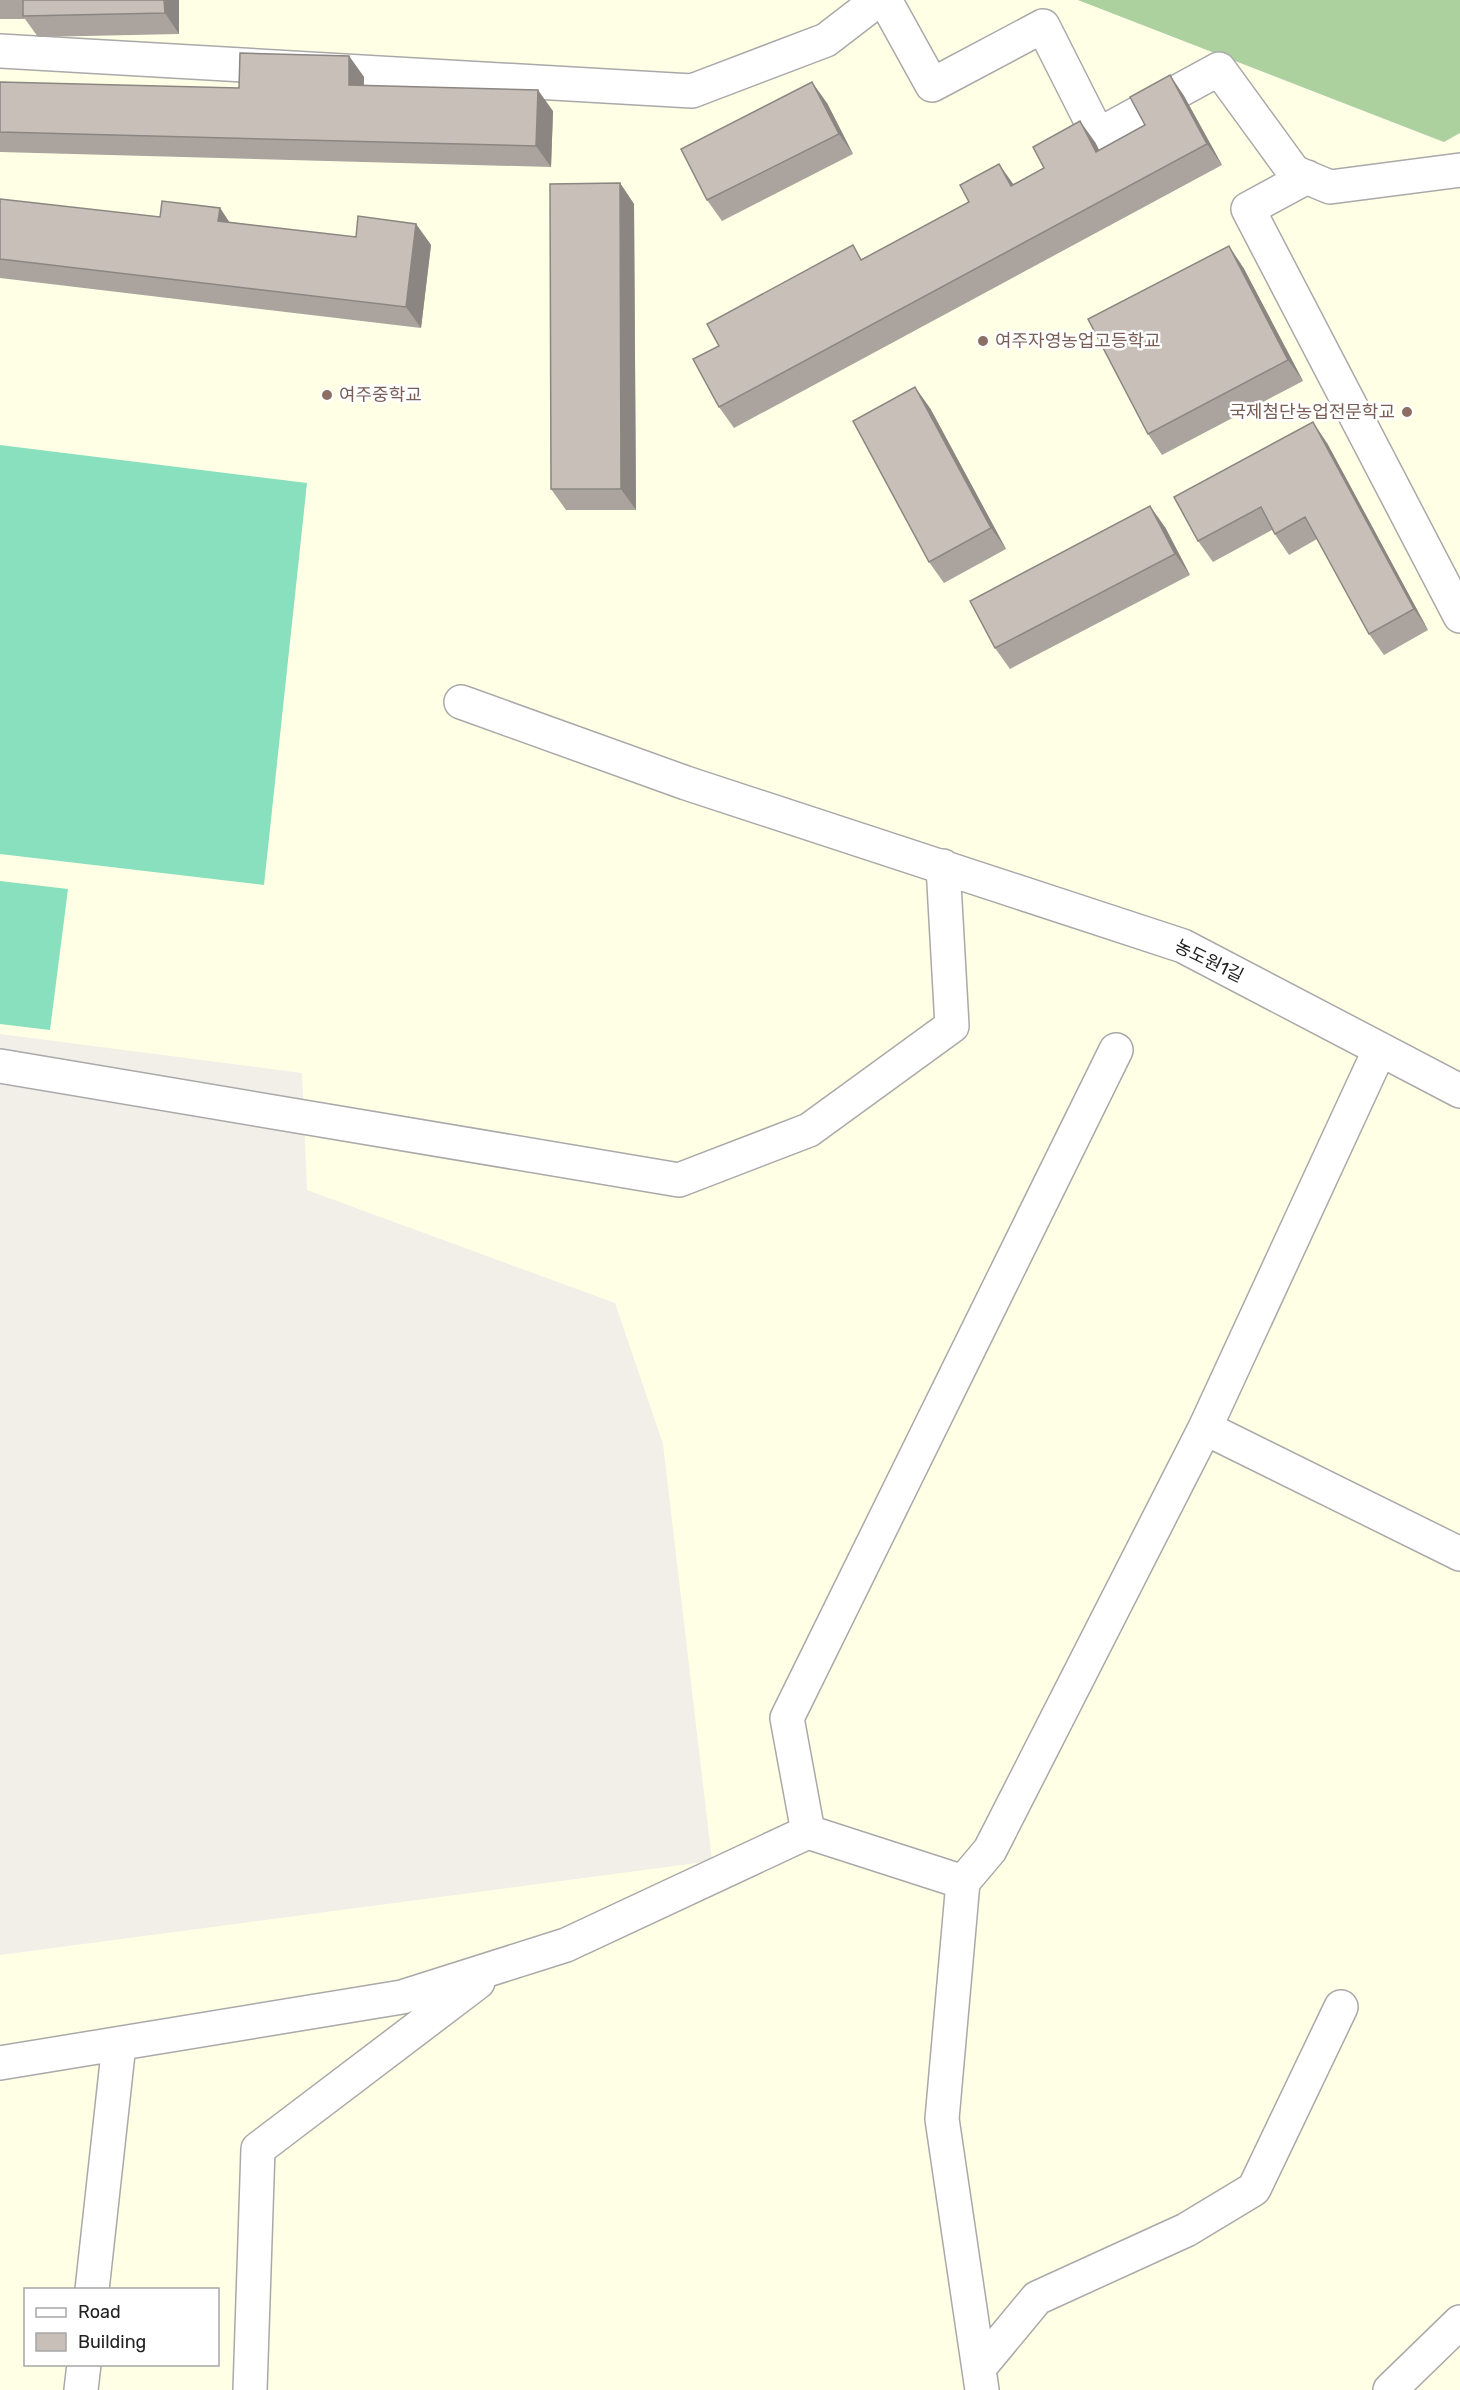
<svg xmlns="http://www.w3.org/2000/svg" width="1460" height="2390" viewBox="0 0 1460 2390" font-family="Rubik,'Noto Sans KR',sans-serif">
  <rect width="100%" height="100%" fill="#f2efe9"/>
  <path fill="#ffffe5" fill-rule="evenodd" d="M 0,0 L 1078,0 L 1443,142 L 1460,133 L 1460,2390 L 0,2390 L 0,1955 L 712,1861 L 663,1444 L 615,1303 L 307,1190 L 302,1073 L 0,1034 ZM 26,2290 L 218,2290 L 218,2364 L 26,2364 Z"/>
  <path fill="#add19e" d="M 1078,0 L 1460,0 L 1460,133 L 1444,142 Z"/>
  <path fill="#88e0be" d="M 0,445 L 307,483 L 264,885 L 0,854 Z
    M 0,881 L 68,889 L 50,1030 L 0,1024 Z"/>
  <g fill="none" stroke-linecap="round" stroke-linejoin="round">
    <defs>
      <path id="minor" d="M 885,0 L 932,85 L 1043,26 L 1098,135 L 1219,69 L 1294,172 L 1330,187 L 1460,170
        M 0,51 L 692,91 L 826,40 L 878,0
        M 1307,177 L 1248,209 L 1460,616
        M 461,702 L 686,783 L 1183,946 L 1460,1091
        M 0,1066 L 679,1180 L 809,1130 L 952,1026 L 943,866
        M 1205,1428 L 1460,1554
        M 808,1832 L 963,1882
        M 0,2063 L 402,1997 L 566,1945 L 808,1832 L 787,1718 L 1116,1050
        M 92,2290 L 119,2044
        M 979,2368 L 1037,2298 L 1186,2230 L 1254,2189 L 1341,2007
        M 81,2390 L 84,2364
        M 250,2390 L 258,2149 L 478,1982
        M 982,2390 L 942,2119 L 963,1882 L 990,1850 L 1205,1428 L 1380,1049
        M 1390,2390 L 1460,2322"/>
    </defs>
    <use href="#minor" stroke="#a9a9a9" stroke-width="36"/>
    <use href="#minor" stroke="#fff" stroke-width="33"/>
  </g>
  <path fill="#aba49e" d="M 0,0 L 179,0 L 179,34 L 38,37 L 25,19 L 0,19 Z
    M 349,56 L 364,77 L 364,85 L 553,111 L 551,167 L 0,152 L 0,82 L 239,88 Z
    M 1170,75 L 1184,96 L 1222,165 L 734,428 L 719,407 L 719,346 L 863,259 L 1014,184 L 1095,142 L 1099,150 L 1145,125 Z
    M 827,103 L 853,154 L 722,221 L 707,200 Z
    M 620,183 L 634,204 L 636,510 L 566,510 L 551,489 Z
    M 0,199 L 160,217 L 220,208 L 229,222 L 356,237 L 416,224 L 431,245 L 421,328 L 0,278 Z
    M 1243,267 L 1303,381 L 1162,455 L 1148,434 Z
    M 930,408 L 1006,549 L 944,583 L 929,562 Z
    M 1327,443 L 1428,630 L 1384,655 L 1369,634 L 1317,539 L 1289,555 L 1272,530 L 1213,562 L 1198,541 Z
    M 1165,527 L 1190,575 L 1010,669 L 995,648 Z"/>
  <path fill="#8b8681" d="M 164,0 L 179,0 L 179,34 L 165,13 Z
    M 349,56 L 364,77 L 363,105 L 349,85 Z
    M 1170,75 L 1184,96 L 1222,165 L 1207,144 Z
    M 812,82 L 827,103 L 853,154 L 839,134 Z
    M 538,90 L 553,111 L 551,167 L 536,146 Z
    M 1080,121 L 1095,142 L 1110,172 L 1096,152 Z
    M 999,164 L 1014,185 L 1011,186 Z
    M 620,183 L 634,204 L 636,510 L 621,489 Z
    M 220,208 L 234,229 L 218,221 Z
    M 416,224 L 431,245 L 421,328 L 406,307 Z
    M 1229,246 L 1243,267 L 1303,381 L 1288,360 Z
    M 915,387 L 930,408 L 1006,549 L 991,528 Z
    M 1313,422 L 1327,443 L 1428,630 L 1414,609 Z
    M 1150,506 L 1165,527 L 1190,575 L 1175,554 Z"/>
  <path fill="#c7bfb8" stroke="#8b8681" stroke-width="1.5" d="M 23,0 L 164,0 L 165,13 L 23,16 Z
    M 240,53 L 349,56 L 349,85 L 538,90 L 536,146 L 0,132 L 0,82 L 239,88 Z
    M 1170,75 L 1207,144 L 719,407 L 693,359 L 719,346 L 707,324 L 853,245 L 861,260 L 969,202 L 960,185 L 999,164 L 1011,186 L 1044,168 L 1033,147 L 1080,121 L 1096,152 L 1145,125 L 1130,97 Z
    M 812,82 L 839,134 L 707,200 L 681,149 Z
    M 620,183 L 621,489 L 551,489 L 550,184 Z
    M 0,199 L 160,217 L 162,201 L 220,208 L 218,221 L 356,237 L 358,216 L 416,224 L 406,307 L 0,259 Z
    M 1229,246 L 1288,360 L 1148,434 L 1088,319 Z
    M 915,387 L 991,528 L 929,562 L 853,421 Z
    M 1313,422 L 1414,609 L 1369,634 L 1305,517 L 1275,534 L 1261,507 L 1198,541 L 1174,497 Z
    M 1150,506 L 1175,554 L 995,648 L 970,601 Z"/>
  <g fill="#8d6e63" stroke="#fff" stroke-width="2">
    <circle cx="983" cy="341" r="6"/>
    <circle cx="327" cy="395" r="6"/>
    <circle cx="1407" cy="412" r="6"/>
  </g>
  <g text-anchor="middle" stroke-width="5" stroke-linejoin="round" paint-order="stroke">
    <g font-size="18" fill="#785e54" stroke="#fff" text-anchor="start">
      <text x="995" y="347">여주자영농업고등학교</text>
      <text x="339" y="401">여주중학교</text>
      <text x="1395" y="418" text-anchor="end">국제첨단농업전문학교</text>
    </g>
    <g font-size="18" fill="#222" stroke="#fff">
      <text transform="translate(1209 961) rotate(26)" y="6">농도원1길</text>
    </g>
  </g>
  <rect x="24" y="2288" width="195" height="78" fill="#ffffff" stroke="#a7a7a7" stroke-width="1.5"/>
  <rect x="36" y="2308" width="30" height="9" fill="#ffffff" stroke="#a7a7a7" stroke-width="1.5"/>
  <text x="78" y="2318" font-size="18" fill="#222222">Road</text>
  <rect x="36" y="2333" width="30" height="18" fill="#c7bfb8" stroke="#a7a7a7" stroke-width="1.5"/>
  <text x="78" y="2348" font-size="18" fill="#222222">Building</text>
</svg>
